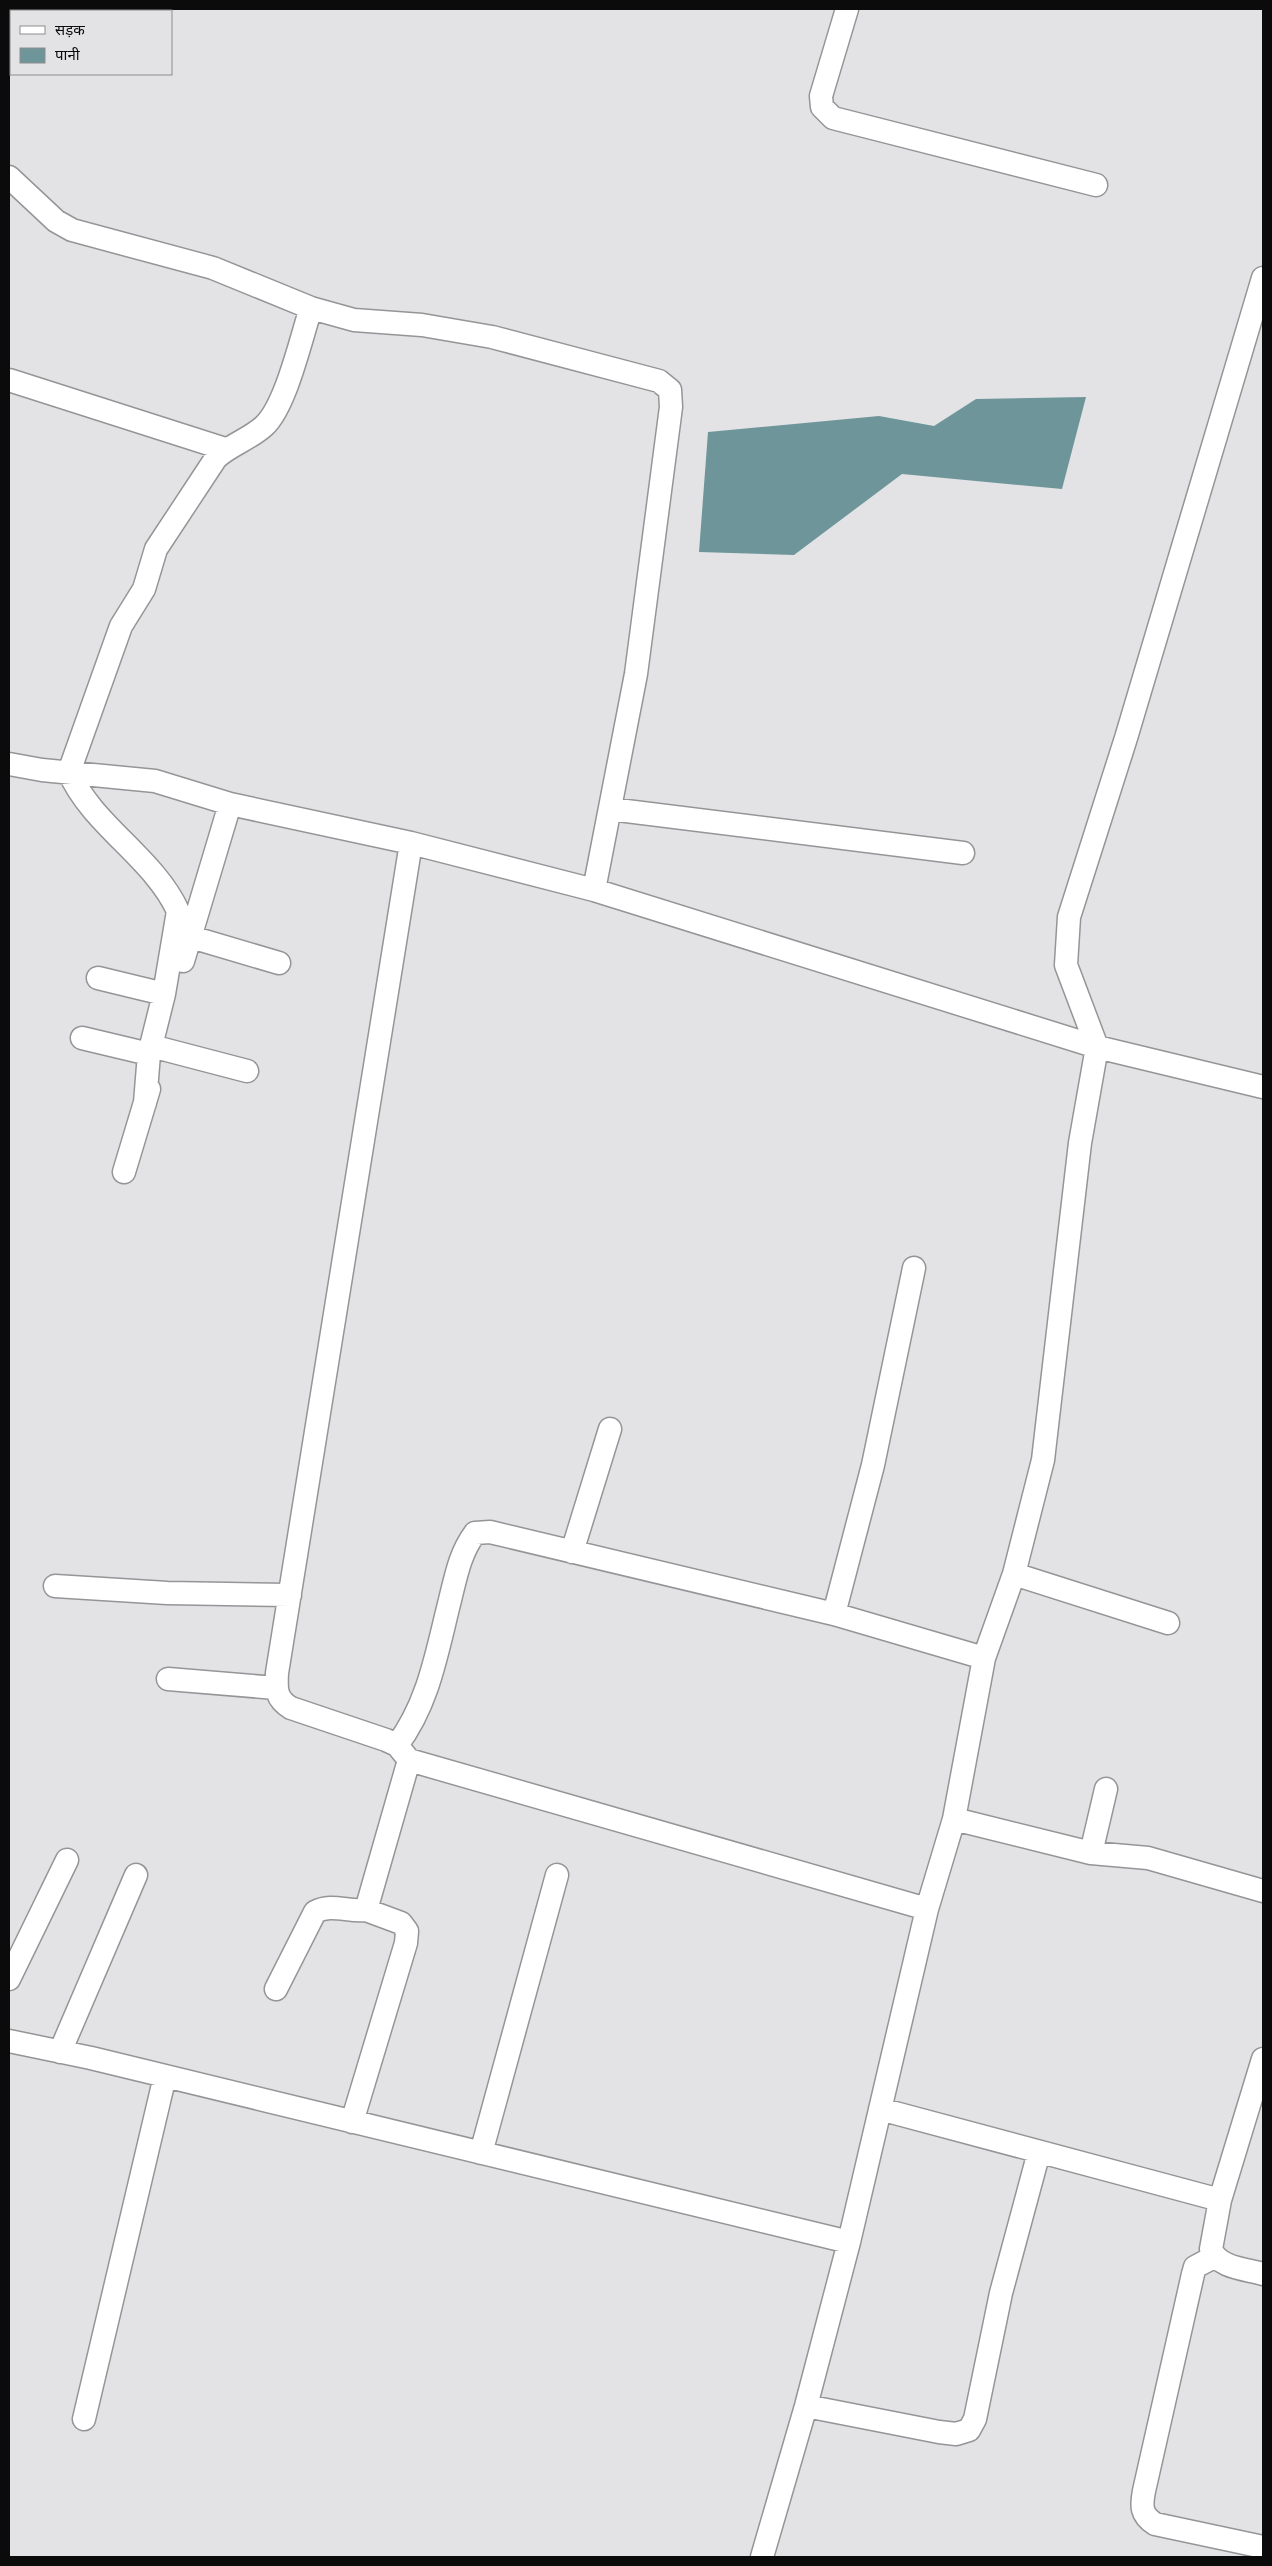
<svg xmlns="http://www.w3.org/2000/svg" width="1272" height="2566" viewBox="0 0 1272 2566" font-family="Bitter,'Noto Sans Devanagari',serif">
  <rect width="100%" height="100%" fill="#e3e3e6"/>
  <path fill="#6e969a" d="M 1086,397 L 1062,489 L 902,474 L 794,555 L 699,552 L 708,432 L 879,416 L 934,426 L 976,399 Z"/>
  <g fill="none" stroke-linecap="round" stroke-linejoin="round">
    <defs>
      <path id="minor" d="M 847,9 L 821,96 L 822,107 L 833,118 L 1096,185
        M 9,177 L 56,221 L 72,230 L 213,268 L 311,308 L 354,320 L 422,325 L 492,337 L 659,381 L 670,390 L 671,407 L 636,674 L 594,890
        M 9,380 L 225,449
        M 9,764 L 42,770 L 155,781 L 230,804 L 411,843 L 594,890 L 1097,1047 L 1263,1087
        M 610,809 L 963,853
        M 411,843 L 277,1673 C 276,1690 276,1699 291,1708 L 386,1740 L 397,1745 L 409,1760 L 927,1909
        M 191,937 L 279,963
        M 183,961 L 230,804
        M 98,978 L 164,994
        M 82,1038 L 149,1054
        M 159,1048 L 247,1071
        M 145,1103 L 149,1054 L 164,994 L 178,911 C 154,858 92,825 69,772 L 121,626 L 144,589 L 156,549 L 216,458 C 230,445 250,439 264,426 C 286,406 301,338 311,308
        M 124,1172 L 149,1089
        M 572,1552 L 610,1429
        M 1014,1574 L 1168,1623
        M 55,1586 L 167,1593 L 290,1595
        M 834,1614 L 873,1465 L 914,1268
        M 168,1679 L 276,1688
        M 397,1745 C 429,1703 437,1651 450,1600 C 456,1576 460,1553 475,1533 L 490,1532 L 834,1614 L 984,1658
        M 954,1819 L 1091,1853 L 1148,1858 L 1263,1891
        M 1091,1853 L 1106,1789
        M 9,1979 L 67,1860
        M 276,1989 L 315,1912 C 331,1903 348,1912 366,1910 L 409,1760
        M 9,2041 L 91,2058 L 849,2242
        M 60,2052 L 136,1875
        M 1263,2059 L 1220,2200 L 1211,2249 C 1218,2268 1246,2269 1263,2274
        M 880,2109 L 1220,2200
        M 352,2122 L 406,1943 L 407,1931 L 401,1923 L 366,1910
        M 481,2153 L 557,1875
        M 1214,2257 L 1195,2267 L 1193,2274 L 1144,2491 C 1141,2506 1141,2515 1155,2524 L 1263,2547
        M 806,2406 L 939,2432 L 956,2434 L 969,2430 L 975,2419 L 1001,2293 L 1039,2152
        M 84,2419 L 165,2076
        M 762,2557 L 806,2406 L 849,2242 L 927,1909 L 954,1819 L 984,1658 L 1014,1574 L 1043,1460 L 1080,1143 L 1097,1047 L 1066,965 L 1069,917 L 1126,738 L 1263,278"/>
    </defs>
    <use href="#minor" stroke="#959598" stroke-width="25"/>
    <use href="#minor" stroke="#fff" stroke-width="22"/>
  </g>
  <rect width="1272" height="2566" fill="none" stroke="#0b0b0c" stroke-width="20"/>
  <rect x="10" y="10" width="162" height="65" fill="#e3e3e6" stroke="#8d8d8f"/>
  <rect x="20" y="26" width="25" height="8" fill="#ffffff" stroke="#8d8d8f"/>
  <text x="55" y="35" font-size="15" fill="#0b0b0c">सड़क</text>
  <rect x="20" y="48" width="25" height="15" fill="#6e969a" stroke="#8d8d8f"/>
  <text x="55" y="60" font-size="15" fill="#0b0b0c">पानी</text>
</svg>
